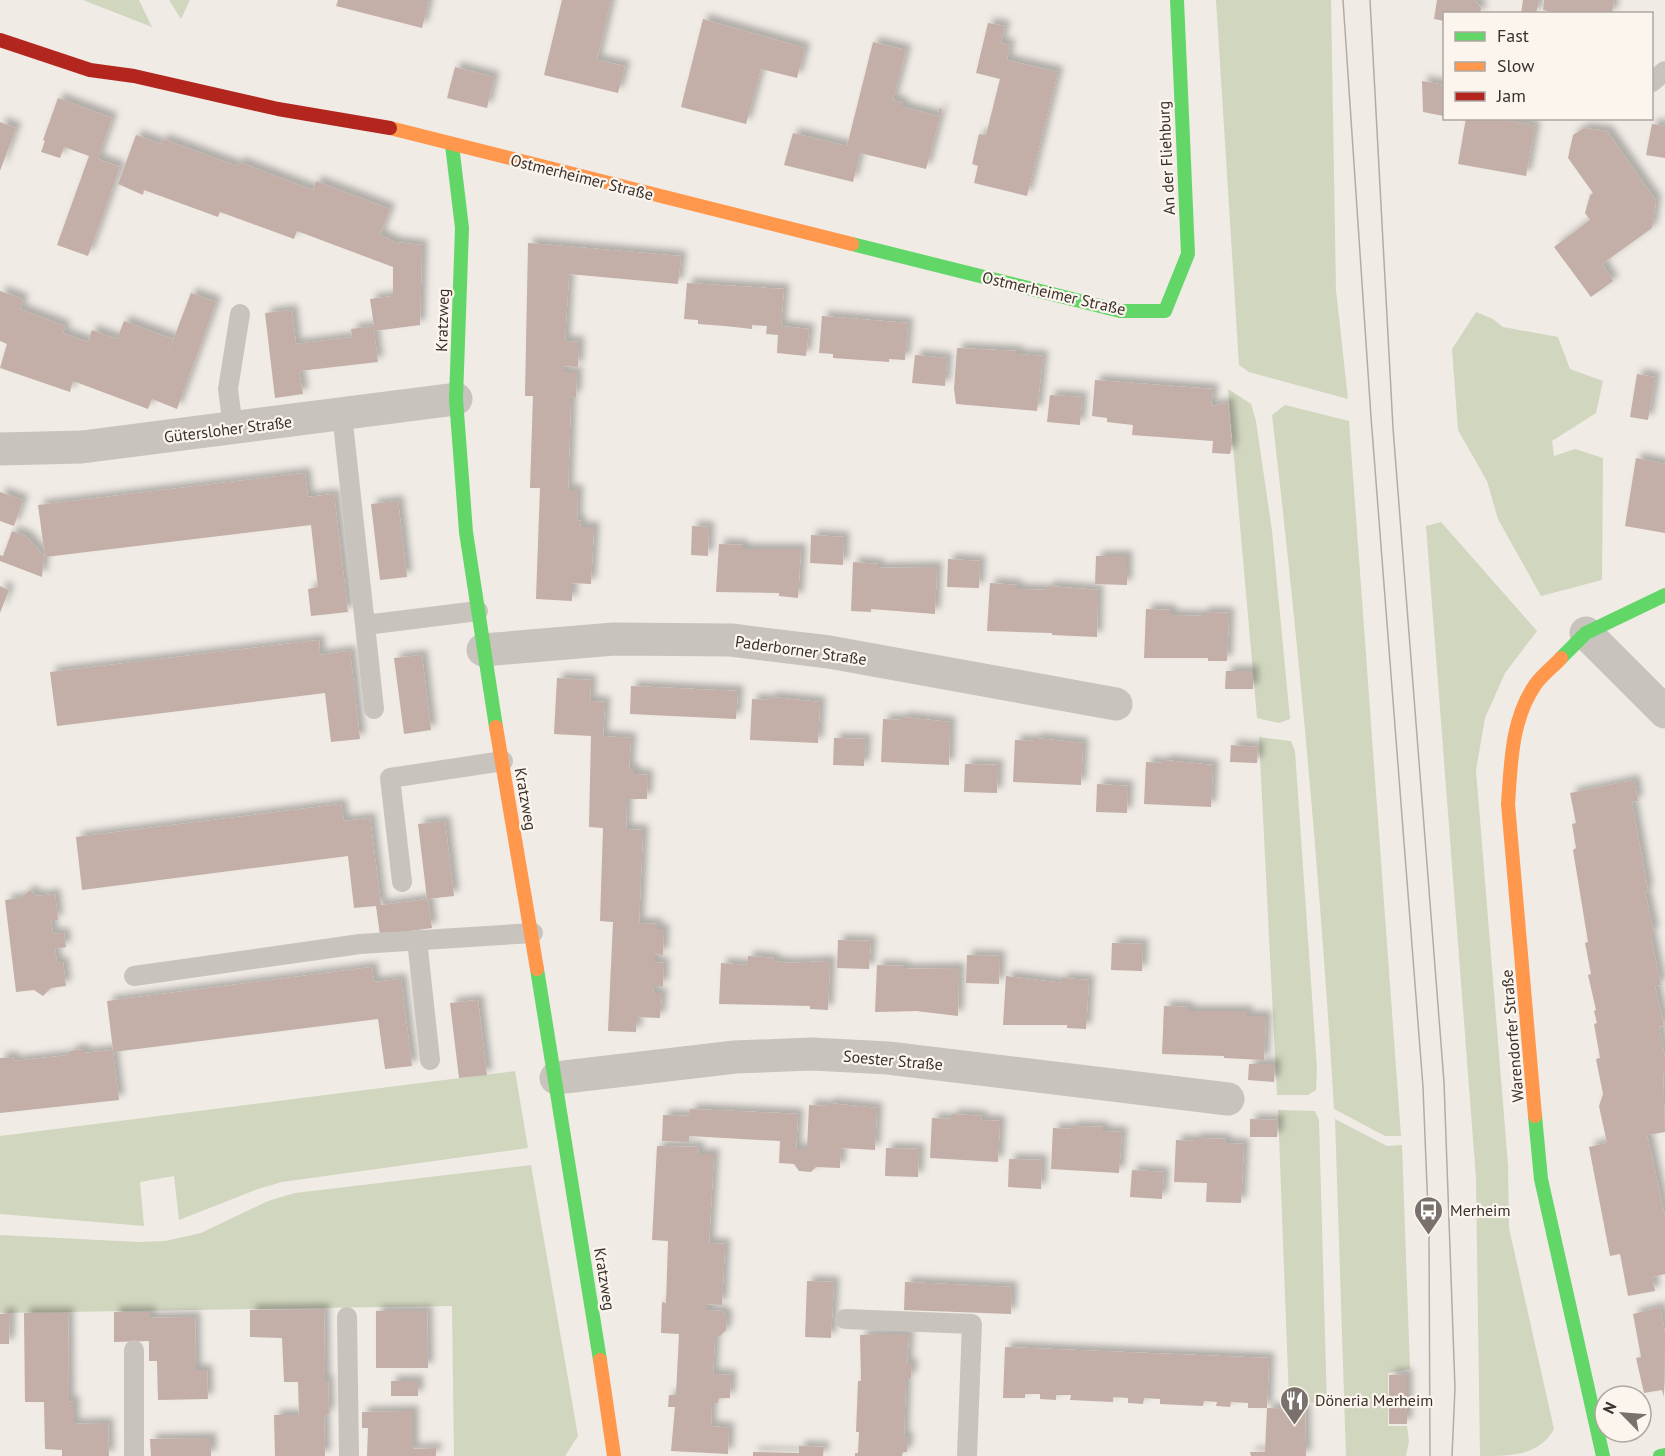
<svg xmlns="http://www.w3.org/2000/svg" width="1665" height="1456" viewBox="0 0 1665 1456" font-family="'PT Sans',sans-serif">
  <defs>
    <filter id="shadow"><feDropShadow dx="5.5" dy="-5.5" stdDeviation="3" flood-color="#0004"/></filter>
  </defs>
  <rect width="100%" height="100%" fill="#f0ebe5"/>
  <path fill="#d1d6bf" d="M 83,0 L 139,0 L 152,27 Z
    M 169,0 L 190,0 L 181,19 Z
    M 1216,0 L 1331,0 L 1336,290 L 1348,399 L 1249,372 L 1239,365 Z
    M 1476,312 L 1493,319 L 1503,327 L 1558,337 L 1570,369 L 1603,381 L 1596,413 L 1552,441 L 1554,456 L 1575,449 L 1603,458 L 1602,580 L 1541,596 L 1498,519 L 1487,481 L 1458,430 L 1452,349 Z
    M 1228,389 L 1251,404 L 1256,421 L 1272,531 L 1290,719 L 1279,723 L 1257,718 Z
    M 1285,405 L 1349,421 L 1401,1136 L 1385,1136 L 1334,1109 C 1320,877 1299,646 1272,415 Z
    M 1441,522 L 1537,631 L 1505,673 L 1485,718 L 1476,770 L 1508,1165 L 1509,1228 L 1554,1429 C 1539,1456 1511,1456 1480,1456 L 1476,1178 L 1426,526 Z
    M 1259,737 L 1291,741 L 1295,751 L 1317,1069 L 1316,1090 L 1308,1095 L 1277,1095 Z
    M 515,1071 L 528,1148 L 282,1182 L 258,1189 L 179,1220 L 174,1176 L 140,1182 L 144,1226 L 0,1214 L 0,1136 Z
    M 1278,1110 L 1315,1111 L 1319,1120 L 1327,1407 L 1307,1401 L 1289,1400 Z
    M 1335,1119 L 1387,1146 L 1402,1145 L 1410,1369 L 1388,1373 L 1388,1426 L 1407,1426 L 1409,1441 L 1406,1456 L 1346,1456 Z
    M 531,1165 L 578,1436 L 565,1456 L 454,1456 L 452,1306 L 0,1313 L 0,1235 L 138,1242 L 165,1241 L 201,1233 L 268,1201 L 295,1193 Z"/>
  <path fill="#c3afa7" filter="url(#shadow)" d="M 338,0 L 429,0 L 422,28 L 336,6 Z
    M 562,0 L 611,0 L 597,60 L 625,66 L 618,93 L 544,75 Z
    M 1437,0 L 1475,0 L 1481,8 L 1480,14 L 1444,14 L 1444,21 L 1434,19 Z
    M 1523,0 L 1539,0 L 1536,14 L 1521,14 Z
    M 1544,0 L 1614,0 L 1612,14 L 1561,14 L 1543,10 Z
    M 703,19 L 805,48 L 797,78 L 761,69 L 746,124 L 681,107 Z
    M 988,23 L 1005,26 L 1001,43 L 1010,45 L 1007,60 L 1058,72 L 1027,196 L 974,183 L 978,166 L 972,164 L 979,134 L 986,135 L 1000,79 L 976,73 Z
    M 873,42 L 906,50 L 893,100 L 903,103 L 903,107 L 938,116 L 939,109 L 942,109 L 926,169 L 860,153 L 853,182 L 784,165 L 793,133 L 847,146 Z
    M 455,67 L 494,77 L 487,108 L 447,98 Z
    M 1422,81 L 1444,85 L 1444,116 L 1423,112 Z
    M 58,98 L 112,118 L 98,159 L 120,167 L 88,256 L 57,245 L 89,156 L 64,147 L 60,158 L 41,152 L 45,141 L 43,140 Z
    M 1466,118 L 1494,118 L 1535,126 L 1526,176 L 1458,164 Z
    M 0,122 L 16,128 L 0,171 Z
    M 1652,124 L 1665,126 L 1665,158 L 1646,155 Z
    M 1584,128 L 1607,131 L 1656,201 L 1652,228 L 1602,264 L 1613,281 L 1591,297 L 1554,247 L 1590,220 L 1585,213 L 1590,195 L 1593,193 L 1568,158 L 1573,135 Z
    M 136,135 L 161,144 L 163,139 L 237,166 L 239,162 L 313,190 L 316,181 L 390,209 L 380,235 L 395,242 L 422,245 L 420,325 L 374,331 L 378,362 L 299,371 L 303,394 L 275,398 L 265,313 L 292,310 L 296,344 L 352,337 L 351,329 L 374,326 L 370,299 L 393,296 L 393,267 L 297,231 L 294,239 L 220,212 L 218,217 L 144,190 L 143,195 L 118,184 Z
    M 528,243 L 681,256 L 678,284 L 569,274 L 565,341 L 579,342 L 578,367 L 564,366 L 564,372 L 577,372 L 576,397 L 563,396 L 571,397 L 568,490 L 578,490 L 577,520 L 581,521 L 580,527 L 594,527 L 591,584 L 572,583 L 572,601 L 536,599 L 540,488 L 530,488 L 533,396 L 525,396 Z
    M 687,283 L 784,289 L 781,326 L 809,329 L 806,356 L 777,353 L 778,335 L 766,334 L 767,326 L 752,325 L 752,329 L 725,326 L 698,324 L 698,320 L 684,319 Z
    M 0,291 L 23,299 L 20,309 L 65,326 L 63,333 L 88,342 L 92,330 L 117,339 L 124,321 L 173,339 L 167,356 L 191,293 L 216,302 L 177,409 L 152,399 L 148,409 L 73,381 L 70,392 L 0,368 L 7,344 L 0,341 Z
    M 822,316 L 908,323 L 905,360 L 889,359 L 889,362 L 833,358 L 833,354 L 819,353 Z
    M 957,348 L 1017,351 L 1017,354 L 1043,356 L 1037,411 L 956,404 L 954,389 Z
    M 915,355 L 947,358 L 945,386 L 912,383 Z
    M 1637,374 L 1655,377 L 1648,420 L 1630,417 Z
    M 1095,380 L 1213,389 L 1211,406 L 1228,403 L 1232,443 L 1230,454 L 1212,453 L 1213,441 L 1132,435 L 1133,425 L 1107,422 L 1107,418 L 1092,416 Z
    M 1050,395 L 1082,397 L 1080,425 L 1047,422 Z
    M 1636,458 L 1665,464 L 1665,533 L 1625,526 Z
    M 305,473 L 308,497 L 334,494 L 348,612 L 311,616 L 308,589 L 318,587 L 311,525 L 45,557 L 38,505 Z
    M 0,492 L 23,500 L 14,526 L 0,521 Z
    M 398,501 L 407,577 L 380,580 L 371,504 Z
    M 692,526 L 709,527 L 708,556 L 691,555 Z
    M 12,531 L 26,536 L 44,556 L 42,577 L 0,561 L 0,555 L 3,556 Z
    M 811,535 L 844,537 L 843,565 L 810,563 Z
    M 719,544 L 743,545 L 743,549 L 801,549 L 798,598 L 779,596 L 779,593 L 716,592 Z
    M 1096,556 L 1127,556 L 1127,585 L 1095,584 Z
    M 948,559 L 980,561 L 979,588 L 947,587 Z
    M 853,562 L 878,564 L 878,568 L 937,567 L 935,614 L 871,609 L 871,612 L 851,611 Z
    M 990,583 L 1017,585 L 1017,589 L 1048,590 L 1048,586 L 1098,590 L 1097,637 L 1052,635 L 1052,633 L 987,631 Z
    M 0,586 L 9,590 L 0,613 Z
    M 1146,609 L 1171,610 L 1171,615 L 1203,616 L 1203,612 L 1229,613 L 1227,661 L 1208,661 L 1208,658 L 1144,658 Z
    M 319,640 L 320,655 L 350,651 L 360,739 L 331,742 L 325,693 L 57,726 L 50,672 Z
    M 422,655 L 431,730 L 404,734 L 394,658 Z
    M 1226,671 L 1253,671 L 1253,689 L 1225,689 Z
    M 557,678 L 591,680 L 590,701 L 605,702 L 603,736 L 631,738 L 629,769 L 634,769 L 634,774 L 648,775 L 647,799 L 627,799 L 626,829 L 643,830 L 639,923 L 657,924 L 657,929 L 664,929 L 663,955 L 655,954 L 655,962 L 664,963 L 663,986 L 654,986 L 653,993 L 662,993 L 660,1018 L 637,1017 L 636,1032 L 608,1031 L 613,922 L 600,921 L 603,828 L 589,827 L 591,736 L 554,734 Z
    M 631,686 L 738,691 L 736,719 L 630,714 Z
    M 771,697 L 820,702 L 818,743 L 750,740 L 752,699 L 770,700 Z
    M 902,717 L 950,722 L 949,765 L 881,762 L 883,719 L 902,720 Z
    M 834,738 L 866,739 L 864,766 L 833,765 Z
    M 1035,738 L 1083,743 L 1081,785 L 1013,782 L 1015,740 L 1035,741 Z
    M 1231,745 L 1258,747 L 1257,763 L 1230,762 Z
    M 1164,760 L 1213,765 L 1211,807 L 1144,804 L 1146,762 L 1164,763 Z
    M 965,764 L 998,765 L 997,793 L 964,792 Z
    M 1634,780 L 1638,801 L 1632,802 L 1648,891 L 1645,892 L 1654,933 L 1650,933 L 1661,985 L 1655,986 L 1664,1025 L 1659,1027 L 1665,1057 L 1665,1072 L 1663,1073 L 1665,1132 L 1647,1135 L 1665,1216 L 1665,1274 L 1652,1277 L 1655,1291 L 1628,1296 L 1620,1254 L 1610,1256 L 1589,1147 L 1607,1143 L 1599,1106 L 1603,1094 L 1596,1059 L 1600,1058 L 1594,1024 L 1597,1023 L 1594,1011 L 1596,1010 L 1588,975 L 1591,974 L 1585,943 L 1588,942 L 1573,850 L 1576,848 L 1572,824 L 1576,823 L 1570,793 Z
    M 1097,784 L 1128,786 L 1127,813 L 1096,812 Z
    M 341,804 L 344,821 L 370,818 L 381,905 L 428,899 L 432,928 L 380,935 L 376,906 L 354,908 L 348,856 L 82,890 L 76,837 Z
    M 445,821 L 454,896 L 427,899 L 418,824 Z
    M 30,890 L 37,896 L 55,894 L 58,920 L 51,920 L 53,934 L 64,933 L 66,947 L 55,949 L 57,963 L 63,962 L 66,986 L 51,988 L 43,996 L 34,990 L 16,992 L 5,900 L 21,898 Z
    M 838,940 L 871,941 L 869,969 L 837,968 Z
    M 1112,943 L 1143,944 L 1142,971 L 1111,970 Z
    M 967,955 L 1000,956 L 999,984 L 966,983 Z
    M 748,956 L 774,958 L 773,961 L 789,963 L 830,961 L 828,1010 L 810,1009 L 810,1006 L 719,1004 L 721,963 L 747,965 Z
    M 877,965 L 904,966 L 904,969 L 959,968 L 958,1016 L 916,1011 L 875,1012 Z
    M 372,967 L 374,982 L 401,979 L 412,1066 L 385,1069 L 378,1019 L 113,1052 L 119,1100 L 0,1113 L 0,1058 L 13,1057 L 14,1061 L 70,1055 L 70,1051 L 84,1049 L 84,1053 L 113,1050 L 107,1001 Z
    M 1006,976 L 1062,983 L 1062,978 L 1089,980 L 1086,1029 L 1067,1028 L 1067,1025 L 1003,1025 Z
    M 478,1000 L 487,1075 L 459,1078 L 450,1003 Z
    M 1164,1006 L 1188,1007 L 1188,1011 L 1247,1011 L 1247,1016 L 1266,1016 L 1264,1060 L 1224,1058 L 1224,1056 L 1162,1054 Z
    M 1249,1064 L 1275,1064 L 1274,1082 L 1248,1080 Z
    M 828,1103 L 877,1108 L 875,1150 L 841,1148 L 840,1168 L 816,1167 L 811,1172 L 799,1171 L 794,1164 L 779,1163 L 780,1141 L 689,1136 L 689,1142 L 662,1141 L 663,1115 L 690,1116 L 690,1109 L 781,1113 L 798,1114 L 796,1149 L 807,1149 L 809,1105 L 828,1106 Z
    M 952,1114 L 982,1116 L 981,1120 L 1000,1121 L 998,1162 L 930,1158 L 932,1118 L 952,1119 Z
    M 1250,1119 L 1278,1120 L 1277,1137 L 1250,1137 Z
    M 1072,1126 L 1103,1127 L 1103,1131 L 1122,1132 L 1119,1173 L 1051,1169 L 1053,1128 L 1072,1129 Z
    M 1195,1138 L 1226,1139 L 1225,1143 L 1244,1144 L 1241,1203 L 1206,1202 L 1207,1183 L 1174,1182 L 1176,1140 L 1195,1141 Z
    M 657,1146 L 699,1147 L 698,1154 L 714,1154 L 709,1243 L 725,1244 L 722,1305 L 707,1304 L 707,1310 L 722,1311 L 727,1317 L 726,1330 L 720,1336 L 715,1336 L 713,1374 L 731,1375 L 730,1398 L 719,1398 L 718,1403 L 712,1403 L 711,1426 L 729,1428 L 728,1454 L 671,1451 L 675,1407 L 668,1407 L 669,1395 L 676,1395 L 679,1334 L 661,1333 L 662,1302 L 666,1303 L 668,1241 L 652,1240 Z
    M 886,1148 L 919,1149 L 918,1177 L 885,1176 Z
    M 1009,1159 L 1042,1160 L 1041,1189 L 1008,1187 Z
    M 1132,1170 L 1164,1172 L 1162,1199 L 1130,1197 Z
    M 807,1281 L 834,1282 L 831,1338 L 805,1337 Z
    M 905,1282 L 1012,1287 L 1011,1314 L 904,1310 Z
    M 1660,1307 L 1665,1333 L 1664,1397 L 1662,1390 L 1644,1393 L 1636,1358 L 1641,1357 L 1633,1314 Z
    M 324,1309 L 325,1381 L 328,1381 L 329,1414 L 324,1415 L 325,1456 L 275,1456 L 274,1415 L 299,1415 L 298,1382 L 284,1382 L 282,1338 L 250,1337 L 250,1310 Z
    M 376,1311 L 427,1311 L 428,1368 L 376,1368 Z
    M 114,1312 L 150,1312 L 150,1318 L 195,1317 L 196,1370 L 207,1370 L 208,1399 L 158,1400 L 157,1361 L 149,1361 L 149,1341 L 114,1342 Z
    M 10,1313 L 9,1344 L 0,1344 L 0,1314 Z
    M 24,1313 L 68,1313 L 69,1402 L 74,1401 L 74,1424 L 108,1423 L 109,1456 L 62,1456 L 62,1450 L 45,1449 L 44,1402 L 25,1402 Z
    M 880,1334 L 909,1334 L 907,1364 L 912,1364 L 911,1378 L 906,1378 L 904,1437 L 908,1438 L 907,1452 L 903,1452 L 902,1456 L 855,1456 L 855,1453 L 858,1453 L 859,1432 L 856,1432 L 858,1381 L 861,1381 L 860,1335 Z
    M 1005,1347 L 1269,1358 L 1267,1408 L 1305,1409 L 1306,1456 L 1251,1456 L 1250,1452 L 1265,1452 L 1267,1408 L 1248,1408 L 1248,1403 L 1231,1402 L 1230,1407 L 1216,1406 L 1217,1402 L 1204,1401 L 1203,1406 L 1160,1404 L 1160,1399 L 1144,1398 L 1143,1404 L 1128,1403 L 1128,1398 L 1113,1397 L 1113,1402 L 1070,1400 L 1071,1395 L 1056,1395 L 1056,1400 L 1040,1399 L 1040,1394 L 1025,1394 L 1025,1398 L 1003,1398 Z
    M 1407,1374 L 1407,1424 L 1389,1424 L 1389,1375 Z
    M 391,1381 L 418,1381 L 418,1396 L 391,1396 Z
    M 413,1411 L 413,1449 L 436,1448 L 436,1456 L 367,1456 L 368,1428 L 362,1428 L 362,1412 Z
    M 211,1438 L 211,1456 L 151,1456 L 150,1439 Z
    M 799,1446 L 824,1447 L 823,1456 L 753,1456 L 753,1452 L 799,1453 Z"/>
  <g fill="none" stroke-linecap="round" stroke-linejoin="round">
    <path stroke="#c9c3be" stroke-width="20" d="M 1652,82 L 1665,71
      M 342,414 L 365,625
      M 233,428 L 228,389 L 240,314
      M 374,709 L 365,625 L 478,611
      M 402,882 L 390,778 L 503,761
      M 417,940 L 430,1060
      M 134,976 L 360,944 L 533,933
      M 347,1317 L 349,1456
      M 845,1319 L 972,1324 L 967,1456
      M 134,1350 L 134,1456"/>
    <path stroke="#c9c3be" stroke-width="33" d="M 0,449 L 82,447 L 456,399
      M 1586,633 L 1665,712
      M 483,650 L 614,639 L 731,640 L 829,652 L 1116,704
      M 556,1078 L 735,1057 L 812,1054 L 888,1058 L 1228,1099"/>
    <path stroke="#63d668" stroke-width="14" d="M 452,145 L 462,228 L 456,399 L 466,532 L 496,727
      M 852,244 L 1120,311 L 1165,311 L 1188,254 L 1177,0
      M 1561,658 L 1586,633 L 1665,595
      M 537,969 L 600,1360
      M 1535,1116 L 1541,1179 L 1603,1456
      M 1660,1456 L 1665,1455"/>
    <path stroke="#ff974d" stroke-width="14" d="M 390,128 L 852,244
      M 496,727 L 537,969
      M 1535,1116 L 1508,804 C 1511,764 1511,720 1535,685 C 1542,675 1553,667 1561,658
      M 600,1360 L 614,1456"/>
    <path stroke="#b3261e" stroke-width="14" d="M 0,40 L 90,70 L 134,76 L 278,109 L 390,128"/>
    <path stroke="#b1aca8" stroke-width="1.5" d="M 1343,0 L 1371,417 L 1423,1087 L 1429,1236 L 1430,1456
      M 1370,0 L 1393,428 L 1444,1082 L 1455,1388 L 1452,1456"/>
  </g>
  <defs>
    <symbol id="bus-pin" viewBox="-11 -11 22 30"><path d="M0 17L-7.5 6A9.5 9.5 0 1 1 7.5 6Z" fill="#7a716c" stroke="#fbf5ee"/><path d="M-5-6H5V4H4V6H2V4H-2V6H-4V4H-5ZM-3.5-4V0h7V-4ZM-3.5 1.2v1.5H-2V1.2ZM2 1.2v1.5H3.5V1.2Z" fill="#fff"/></symbol>
    <symbol id="restaurant-pin" viewBox="-11 -11 22 30"><path d="M0 17L-7.5 6A9.5 9.5 0 1 1 7.5 6Z" fill="#7a716c" stroke="#fbf5ee"/><path d="M-5-6h1v4h1v-4h1v4h1v-4h1v5L-1.5 .5V6h-2V.5L-5-1ZM5-6V6H3V1.5H1.5Q1.5-4 5-6Z" fill="#fff"/></symbol>
  </defs>
  <g fill-rule="evenodd">
    <use href="#bus-pin" x="1412" y="1194" width="33" height="45"/>
    <use href="#restaurant-pin" x="1278" y="1384" width="33" height="45"/>
  </g>
  <g text-anchor="middle" stroke-width="4.5" stroke-linejoin="round" paint-order="stroke">
    <g font-size="16" fill="#3b302b" stroke="#fbf5ee">
      <text transform="translate(1166 158) rotate(-93)" y="6">An der Fliehburg</text>
      <text transform="translate(582 177) rotate(14)" y="6">Ostmerheimer Straße</text>
      <text transform="translate(1054 293) rotate(13)" y="6">Ostmerheimer Straße</text>
      <text transform="translate(442 320) rotate(-88)" y="6">Kratzweg</text>
      <text transform="translate(228 429) rotate(-7)" y="6">Gütersloher Straße</text>
      <text transform="translate(801 650) rotate(8)" y="6">Paderborner Straße</text>
      <text transform="translate(526 799) rotate(80)" y="6">Kratzweg</text>
      <text transform="translate(1512 1036) rotate(-95)" y="6">Warendorfer Straße</text>
      <text transform="translate(893 1060) rotate(5)" y="6">Soester Straße</text>
      <text transform="translate(605 1279) rotate(81)" y="6">Kratzweg</text>
    </g>
    <g font-size="16" fill="#3b302b" stroke="#fbf5ee" text-anchor="start">
      <text x="1450" y="1216">Merheim</text>
      <text x="1315" y="1406">Döneria Merheim</text>
    </g>
  </g>
  <rect x="1443" y="12" width="210" height="108" fill="#fbf5ee" stroke="#aea6a0" stroke-width="1.5"/>
  <rect x="1455" y="32" width="30" height="9" fill="#63d668" stroke="#aea6a0" stroke-width="1.5"/>
  <text x="1497" y="42" font-size="18" fill="#3b302b">Fast</text>
  <rect x="1455" y="62" width="30" height="9" fill="#ff974d" stroke="#aea6a0" stroke-width="1.5"/>
  <text x="1497" y="72" font-size="18" fill="#3b302b">Slow</text>
  <rect x="1455" y="92" width="30" height="9" fill="#b3261e" stroke="#aea6a0" stroke-width="1.5"/>
  <text x="1497" y="102" font-size="18" fill="#3b302b">Jam</text>
  <g transform="translate(1623 1414) rotate(295)"><circle r="28" fill="#fbf5ee" stroke="#aea6a0" stroke-width="1.5"/>
  <path d="M0-4.5L10 22L0 15L-10 22Z" fill="#7a716c"/>
  <text y="-9" font-size="16" font-weight="bold" text-anchor="middle" fill="#3b302b">N</text>
  </g>
</svg>
